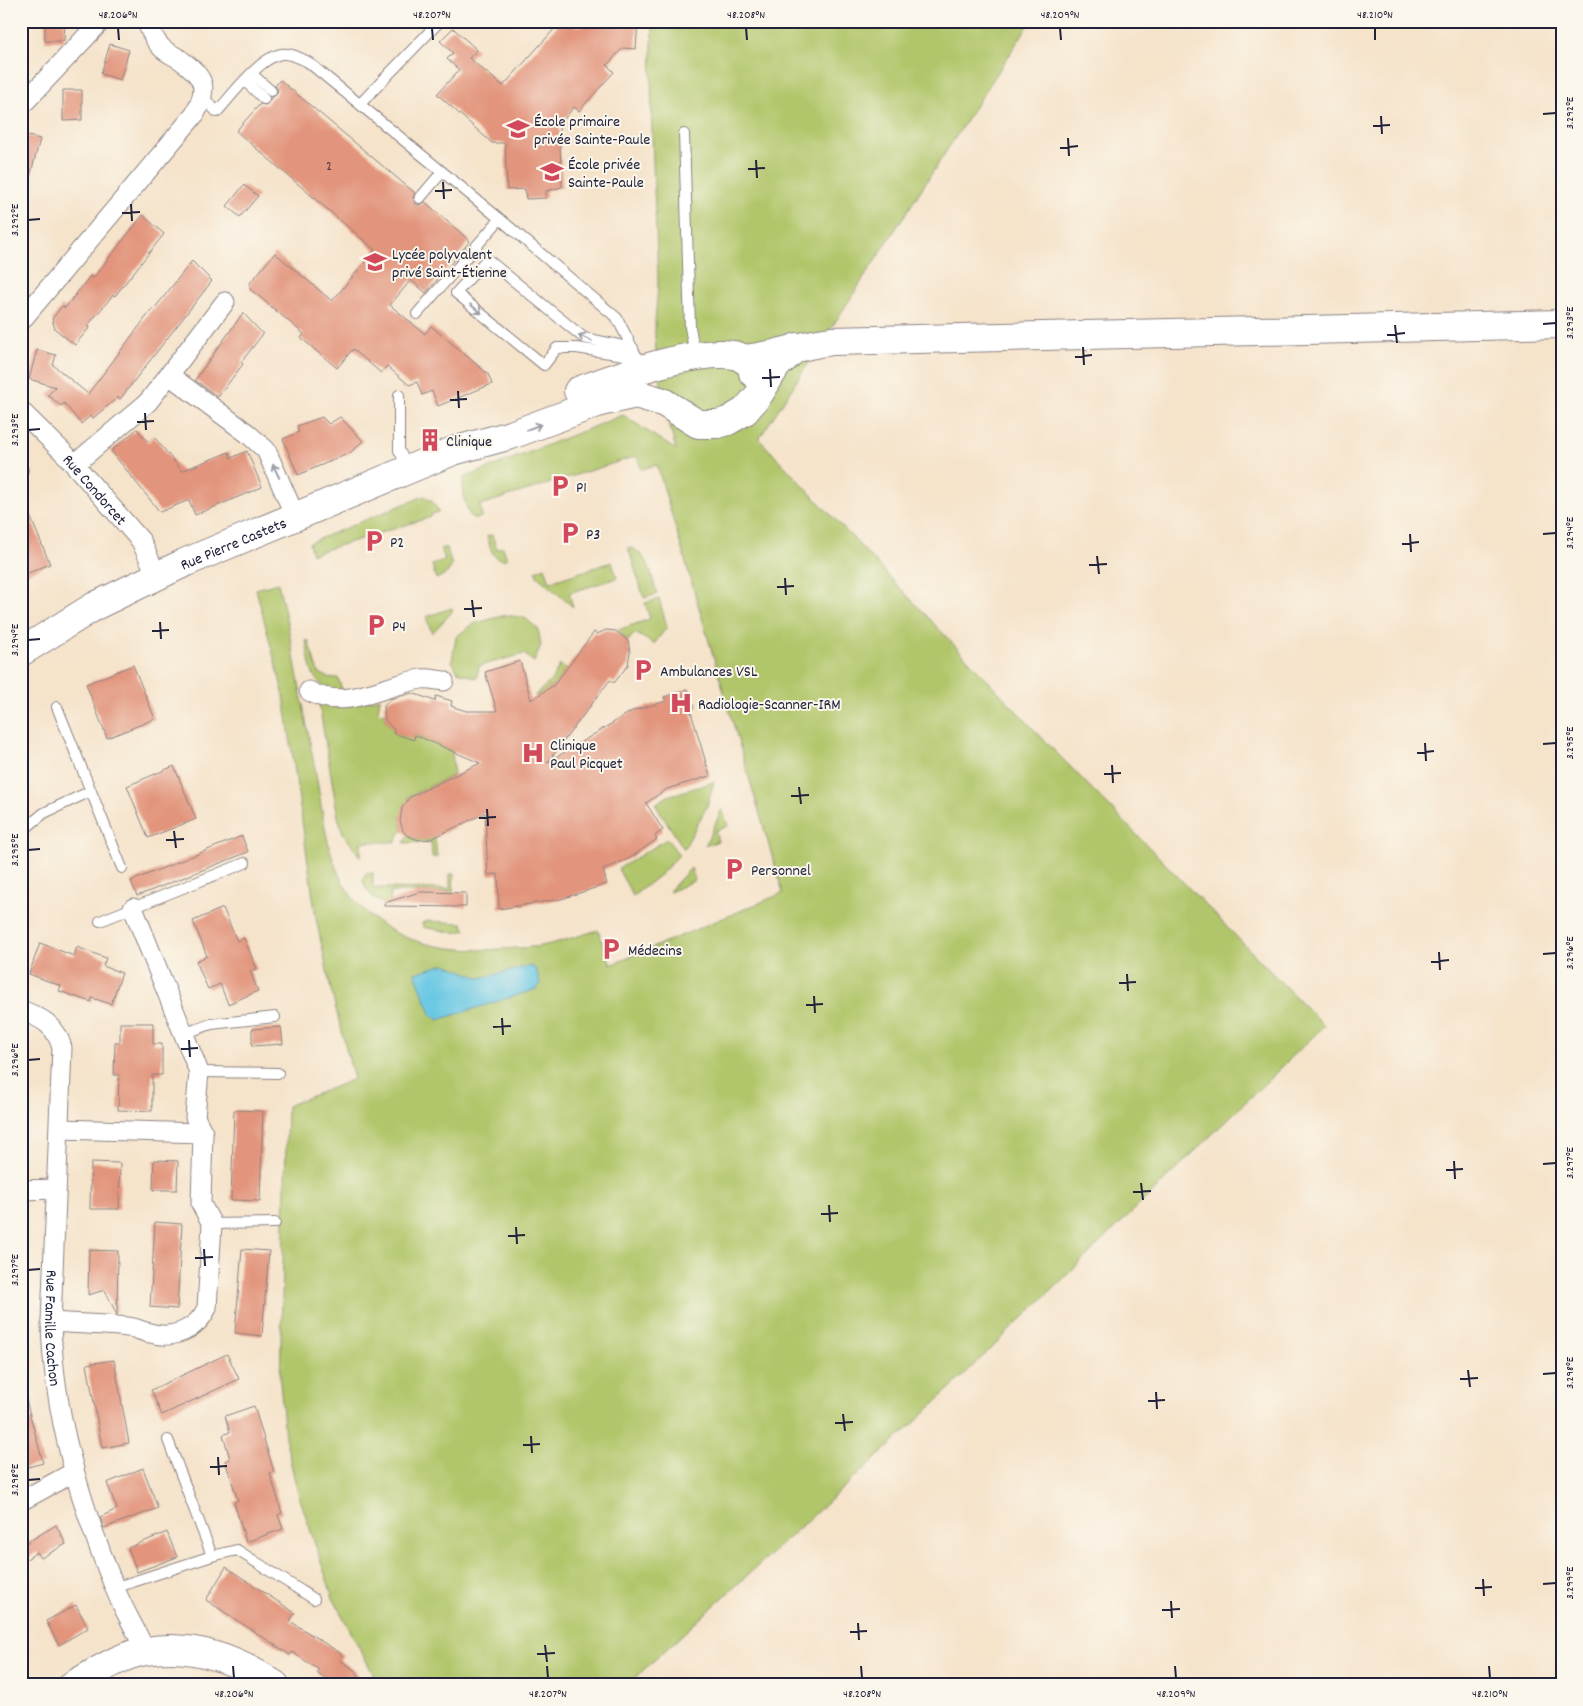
<svg xmlns="http://www.w3.org/2000/svg" width="1583" height="1706" viewBox="0 0 1583 1706" font-family="Dekko,sans-serif">
  <rect width="100%" height="100%" fill="#fbf7ec"/>
  <filter id="ink" filterUnits="userSpaceOnUse"><feTurbulence type="fractalNoise" baseFrequency=".02" numOctaves="2"/><feDisplacementMap in="SourceGraphic" scale="10" xChannelSelector="R" yChannelSelector="G"/><feConvolveMatrix kernelMatrix="1 2 1 2 8 2 1 2 1" color-interpolation-filters="sRGB"/></filter>
  <filter id="wash" filterUnits="userSpaceOnUse"><feTurbulence type="fractalNoise" baseFrequency=".0096" numOctaves="4" result="noise"/><feDisplacementMap in="SourceGraphic" scale="20" xChannelSelector="R" yChannelSelector="G"/><feGaussianBlur stdDeviation="1.12" result="paint"/><feColorMatrix in="noise" values="0 0 0 0 0 0 0 0 0 0 0 0 0 0 0 0 0 1.4 0 .05"/><feComposite in="paint" operator="in"/></filter>
  <g filter="url(#wash)">
    <rect width="100%" height="100%" fill="#f5e3ca"/>
    <path fill="#b1c66a" stroke="#6a7452" d="M 653,21 L 1031,21 L 759,439 L 1045,741 L 1324,1026 L 909,1428 L 627,1685 L 379,1685 L 333,1598 L 297,1490 L 285,1437 L 280,1382 L 287,1106 L 354,1079 L 331,990 L 316,918 L 284,696 L 256,589 L 278,583 C 293,644 303,707 315,769 C 322,806 325,849 343,883 C 376,941 439,953 501,949 C 516,948 532,948 546,945 C 564,941 581,935 598,930 L 611,965 L 783,893 L 657,465 L 641,469 L 637,456 L 480,505 L 482,516 L 477,519 L 471,517 C 465,506 461,491 464,478 L 623,415 L 676,450 C 667,418 657,370 655,338 C 654,319 658,299 658,280 C 655,194 648,108 653,21 Z
      M 424,496 L 432,501 L 439,512 L 432,514 L 431,517 L 312,554 L 309,543 Z
      M 492,535 L 497,549 L 503,547 L 507,559 C 491,561 491,549 487,536 Z
      M 628,547 C 650,554 651,574 657,594 L 644,598 Z
      M 441,548 L 447,548 L 452,566 L 446,574 L 436,579 L 432,565 L 445,560 Z
      M 612,562 L 617,578 L 569,593 L 573,607 L 537,576 L 536,571 L 545,567 L 550,582 Z
      M 659,599 L 667,627 L 654,644 L 635,633 L 628,641 L 618,630 L 650,619 L 645,603 Z
      M 452,608 L 452,612 L 432,633 L 426,617 Z
      M 506,615 L 525,618 L 538,629 L 541,645 L 534,662 L 524,654 L 479,666 L 477,678 L 458,672 L 452,661 L 456,637 L 473,624 Z
      M 308,640 L 318,672 L 329,678 L 338,678 L 343,692 C 309,687 311,669 306,641 Z
      M 560,665 L 566,669 L 554,685 L 536,697 L 535,695 L 551,681 Z
      M 380,698 L 378,711 L 380,713 L 384,713 L 385,720 L 394,730 L 393,733 L 414,739 L 415,735 L 452,751 L 454,775 L 408,797 L 409,800 L 400,817 L 403,831 L 399,834 L 396,842 L 361,842 L 361,858 L 343,833 L 338,817 L 319,704 L 335,708 Z
      M 714,782 L 707,806 L 684,849 L 655,804 L 668,796 Z
      M 722,809 L 728,826 L 715,831 L 718,841 L 705,846 Z
      M 408,836 L 419,840 L 435,838 L 437,857 L 432,857 L 431,842 L 404,843 Z
      M 667,839 L 679,855 L 661,874 L 633,896 L 618,869 Z
      M 691,868 L 695,880 L 670,892 L 669,891 Z
      M 366,873 L 373,873 L 373,888 L 450,889 L 450,874 L 454,874 L 453,892 L 391,892 L 390,906 C 378,903 365,893 363,880 Z
      M 427,921 L 462,923 L 466,930 L 455,933 L 423,927 L 422,923 Z"/>
    <path fill="#65c6e3" stroke="#44748f" d="M 445,964 L 480,978 L 530,966 L 536,969 L 540,984 L 537,989 L 438,1020 L 432,1016 L 415,973 Z"/>
    <g id="blocks">
      <path fill="#e2947c" d="M 45,21 L 65,21 L 64,41 L 45,41 Z
        M 583,21 L 638,21 L 636,49 L 623,48 L 607,65 L 614,72 L 579,111 L 574,107 L 559,125 L 562,187 L 546,191 L 546,198 L 526,199 L 525,189 L 507,190 L 505,143 L 492,143 L 437,94 L 459,70 L 447,59 L 453,53 L 440,41 L 453,28 L 477,50 L 469,58 L 503,86 L 558,25 L 583,26 Z
        M 110,44 L 129,50 L 120,80 L 101,74 Z
        M 280,80 L 415,193 L 413,197 L 415,203 L 419,205 L 425,202 L 470,241 L 426,293 L 411,280 L 390,305 L 425,334 L 431,326 L 488,374 L 492,384 L 438,406 L 432,391 L 422,395 L 417,382 L 409,385 L 387,366 L 381,373 L 353,349 L 337,368 L 301,338 L 304,334 L 250,289 L 250,283 L 275,253 L 332,301 L 375,250 L 236,131 L 260,104 L 266,105 L 271,98 L 276,95 L 278,89 L 275,86 Z
        M 63,90 L 82,90 L 82,120 L 63,121 Z
        M 21,134 L 40,139 L 26,192 L 21,191 Z
        M 244,185 L 258,196 L 240,217 L 227,206 Z
        M 143,215 L 164,234 L 115,296 L 113,295 L 88,325 L 90,327 L 75,345 L 55,329 L 52,319 L 62,306 L 65,308 L 90,276 L 93,278 Z
        M 192,261 L 212,281 L 120,399 L 118,397 L 92,419 L 90,416 L 81,424 L 64,403 L 61,406 L 48,395 L 56,387 L 29,379 L 37,350 L 56,355 L 53,365 L 88,394 L 153,308 L 154,309 Z
        M 243,313 L 263,334 L 241,362 L 243,364 L 218,397 L 195,380 Z
        M 322,417 L 329,424 L 340,417 L 363,441 L 350,453 L 298,475 L 283,439 L 299,432 L 297,426 Z
        M 137,429 L 148,442 L 154,437 L 182,471 L 229,452 L 231,458 L 247,451 L 262,487 L 195,515 L 189,500 L 160,512 L 111,451 Z
        M 21,494 L 50,564 L 21,576 Z
        M 606,630 L 616,631 L 628,641 L 630,652 L 628,665 L 614,683 L 610,680 L 547,763 L 632,711 L 666,701 L 664,697 L 688,689 L 694,708 L 690,709 L 710,776 L 667,789 L 646,803 L 663,830 L 655,836 L 657,839 L 630,858 L 603,870 L 607,884 L 561,899 L 499,909 L 498,874 L 488,875 L 485,813 L 431,839 L 419,840 L 408,836 L 403,831 L 400,821 L 402,808 L 410,797 L 480,763 L 415,735 L 414,740 L 393,733 L 394,730 L 385,720 L 384,706 L 390,699 L 412,693 L 435,701 L 436,696 L 452,701 L 451,706 L 466,711 L 497,711 L 485,672 L 520,661 L 531,700 L 554,685 L 594,632 L 597,634 Z
        M 133,665 L 155,719 L 107,738 L 86,684 Z
        M 174,766 L 196,819 L 148,838 L 127,786 Z
        M 242,836 L 248,852 L 137,896 L 131,881 Z
        M 420,892 L 466,893 L 466,907 L 384,906 L 384,903 Z
        M 223,908 L 237,941 L 244,938 L 257,969 L 250,971 L 258,991 L 228,1004 L 220,984 L 208,989 L 196,961 L 207,956 L 193,921 Z
        M 40,943 L 74,956 L 77,947 L 106,958 L 103,966 L 122,973 L 111,1004 L 92,998 L 91,1002 L 59,991 L 61,986 L 29,974 Z
        M 120,1023 L 153,1023 L 153,1044 L 162,1044 L 162,1075 L 152,1075 L 152,1111 L 118,1110 L 119,1075 L 114,1075 L 115,1042 L 120,1042 Z
        M 281,1027 L 283,1044 L 252,1046 L 252,1029 Z
        M 234,1110 L 263,1111 L 260,1201 L 231,1200 Z
        M 154,1160 L 178,1161 L 177,1190 L 153,1190 Z
        M 91,1162 L 120,1163 L 119,1209 L 90,1209 Z
        M 155,1222 L 182,1224 L 177,1309 L 150,1307 Z
        M 242,1249 L 269,1251 L 262,1336 L 235,1333 Z
        M 89,1250 L 118,1251 L 117,1315 L 105,1290 L 88,1295 Z
        M 227,1354 L 239,1379 L 162,1415 L 151,1390 Z
        M 114,1360 L 129,1443 L 102,1448 L 87,1364 Z
        M 26,1400 L 43,1463 L 21,1469 L 21,1401 Z
        M 254,1406 L 274,1472 L 270,1473 L 282,1513 L 278,1515 L 283,1529 L 246,1542 L 234,1502 L 238,1500 L 225,1461 L 230,1459 L 223,1435 L 230,1432 L 225,1416 Z
        M 143,1468 L 158,1508 L 104,1528 L 100,1517 L 117,1509 L 107,1483 Z
        M 56,1525 L 66,1544 L 41,1558 L 37,1552 L 21,1563 L 21,1546 Z
        M 167,1532 L 177,1557 L 137,1572 L 128,1548 Z
        M 226,1567 L 295,1613 L 290,1621 L 343,1655 L 340,1660 L 356,1671 L 363,1685 L 323,1685 L 326,1679 L 317,1673 L 319,1670 L 292,1652 L 290,1655 L 275,1645 L 206,1600 Z
        M 76,1605 L 88,1628 L 59,1645 L 46,1621 Z"/>
    </g>
  </g>
  <g filter="url(#ink)">
    <use href="#blocks" fill-opacity="0" stroke="#8c8282" stroke-width="1"/>
    <g fill="none" stroke-linecap="round" stroke-linejoin="round">
      <defs>
        <path id="lane" d="M 252,74 L 271,91
          M 245,81 L 264,99
          M 204,98 L 217,112 C 231,96 261,56 282,54 C 291,53 300,58 308,62 L 500,219 L 617,318 L 642,367
          M 360,104 L 440,21
          M 684,134 L 690,327 L 695,355
          M 420,198 L 442,172
          M 417,314 L 500,219
          M 633,348 L 584,338 L 487,259 L 456,293 L 544,365 L 557,348 L 576,348 L 638,357
          M 399,395 L 399,450 L 408,469
          M 21,470 L 23,470
          M 57,707 L 122,868
          M 21,832 L 44,813 L 91,791
          M 100,921 L 245,863
          M 183,1034 L 211,1024 L 275,1017
          M 199,1072 L 278,1073
          M 212,1224 L 275,1223
          M 212,1556 L 237,1550 L 314,1599
          M 114,1588 L 212,1556 L 168,1440"/>
        <g id="street">
          <path d="M 21,106 L 101,21"/>
          <path d="M 21,321 L 195,114 C 208,89 206,78 182,61 C 176,56 168,54 162,48 C 155,42 150,30 146,21"/>
          <path d="M 169,375 L 247,433 L 266,450 L 295,516"/>
          <path id="s1" d="M 21,411 L 66,455 L 141,541 L 157,576"/>
          <path d="M 75,464 L 148,402 L 225,302"/>
          <path d="M 309,691 C 344,712 384,685 421,679 C 428,678 436,680 444,681"/>
          <path d="M 133,908 L 199,1072 L 195,1117 L 203,1133"/>
          <path id="s2" d="M 21,1010 C 42,1018 56,1025 62,1048 L 51,1322 C 53,1413 80,1502 114,1586 C 122,1608 136,1629 145,1651"/>
          <path d="M 21,1190 L 56,1189"/>
          <path d="M 51,1322 C 77,1324 102,1324 128,1327 C 135,1327 142,1332 150,1333 C 174,1340 197,1329 207,1308 L 212,1224 L 201,1204 L 203,1133 L 59,1129"/>
          <path d="M 21,1501 L 74,1472"/>
        </g>
        <g id="secondary">
          <path d="M 743,359 C 774,357 802,344 832,341 L 1562,324"/>
          <path d="M 578,391 C 602,382 750,325 753,373"/>
          <path id="s3" d="M 21,652 L 95,606 L 184,563 L 453,451 L 511,435 L 600,402 L 636,394 L 663,402 L 698,424 L 718,424 L 728,421 L 745,411 L 758,396 L 777,365 L 797,347"/>
          <path d="M 73,1685 C 95,1673 120,1655 146,1651 C 193,1643 236,1659 275,1685"/>
        </g>
      </defs>
      <use href="#lane" stroke="#8c8282" stroke-width="12"/>
      <use href="#street" stroke="#8c8282" stroke-width="21"/>
      <use href="#secondary" stroke="#8c8282" stroke-width="30"/>
      <use href="#lane" stroke="#fff" stroke-width="10"/>
      <use href="#street" stroke="#fff" stroke-width="19"/>
      <use href="#secondary" stroke="#fff" stroke-width="28"/>
    </g>
    <defs><path id="oneway-shaft" d="M-6 0H5M1.5-3L5.5 0L1.5 3" fill="none" stroke-width="1.6" stroke-linecap="round" stroke-linejoin="round" transform="scale(1.25)"/></defs>
    <g stroke="#9c9ca7">
      <use href="#oneway-shaft" transform="translate(476 309) rotate(39)"/>
      <use href="#oneway-shaft" transform="translate(585 338) rotate(-155)"/>
      <use href="#oneway-shaft" transform="translate(534 427) rotate(-21)"/>
      <use href="#oneway-shaft" transform="translate(276 471) rotate(-115)"/>
    </g>
  </g>
  <path fill="none" stroke="#22223b" stroke-width="2" d="M 118,28 L 119,40M 432,28 L 433,40M 746,28 L 747,40M 1060,28 L 1061,40M 1375,28 L 1375,40M 1543,114 L 1556,113M 1381,116 L 1382,134M 1373,126 L 1390,125M 1068,138 L 1069,156M 1060,148 L 1078,146M 756,160 L 757,178M 748,169 L 765,168M 443,182 L 444,199M 435,191 L 452,190M 131,204 L 132,221M 122,213 L 140,212M 28,220 L 40,219M 1543,324 L 1556,323M 1395,325 L 1397,343M 1387,335 L 1405,333M 1083,347 L 1084,365M 1075,357 L 1092,355M 770,369 L 771,387M 762,378 L 780,377M 458,391 L 459,408M 450,400 L 467,399M 145,413 L 146,430M 137,422 L 154,421M 28,430 L 40,429M 1410,534 L 1411,552M 1543,534 L 1556,533M 1402,544 L 1419,542M 1097,556 L 1099,574M 1089,565 L 1107,564M 785,578 L 786,595M 777,587 L 794,586M 472,600 L 474,617M 464,609 L 482,608M 160,622 L 161,639M 152,631 L 169,630M 28,640 L 40,639M 1425,743 L 1426,761M 1543,744 L 1556,743M 1417,753 L 1434,751M 1112,765 L 1113,783M 1104,774 L 1121,773M 799,787 L 801,804M 791,796 L 809,795M 487,809 L 488,826M 479,818 L 496,817M 174,831 L 176,848M 166,840 L 184,839M 28,850 L 40,849M 1439,952 L 1440,970M 1543,954 L 1556,953M 1431,962 L 1449,960M 1127,974 L 1128,991M 1119,983 L 1136,982M 814,996 L 815,1013M 806,1005 L 823,1004M 502,1018 L 503,1035M 493,1027 L 511,1026M 189,1040 L 190,1057M 181,1049 L 198,1048M 28,1060 L 40,1059M 1454,1161 L 1455,1179M 1543,1164 L 1556,1163M 1446,1170 L 1463,1169M 1141,1183 L 1143,1200M 1133,1192 L 1151,1191M 829,1205 L 830,1222M 821,1214 L 838,1213M 516,1227 L 517,1244M 508,1236 L 525,1235M 204,1249 L 205,1266M 195,1258 L 213,1257M 28,1270 L 40,1269M 1468,1370 L 1470,1387M 1543,1374 L 1556,1373M 1460,1379 L 1478,1378M 1156,1392 L 1157,1409M 1148,1401 L 1165,1400M 843,1414 L 845,1431M 835,1423 L 853,1422M 531,1436 L 532,1453M 523,1445 L 540,1444M 218,1457 L 219,1475M 210,1467 L 227,1466M 28,1480 L 40,1479M 1483,1579 L 1484,1596M 1543,1584 L 1556,1583M 1475,1588 L 1492,1587M 1171,1601 L 1172,1618M 1162,1610 L 1180,1609M 858,1623 L 859,1640M 850,1632 L 867,1631M 545,1645 L 547,1662M 537,1654 L 555,1653M 233,1666 L 234,1678M 547,1666 L 548,1678M 861,1666 L 862,1678M 1175,1666 L 1176,1678M 1489,1666 L 1490,1678"/>
  <defs>
    <symbol id="school-bare" viewBox="-9 -9 18 18"><path d="M0-5L7-2L0 1L-7-2ZM-4 1L0 2.5L4 1V4Q0 6-4 4Z" fill="#d1495b" stroke="#fbf7ec" stroke-width="2.5" paint-order="stroke"/></symbol>
    <symbol id="building-bare" viewBox="-9 -9 18 18"><path d="M-4-6H4V6H1V3H-1V6H-4ZM-2.5-4.3h1.7v1.8h-1.7ZM.8-4.3h1.7v1.8H.8ZM-2.5-1h1.7V.8h-1.7ZM.8-1h1.7V.8H.8Z" fill="#d1495b" stroke="#fbf7ec" stroke-width="2.5" paint-order="stroke"/></symbol>
    <symbol id="parking-bare" viewBox="-9 -9 18 18"><path d="M-3.5-5.5H1a3.5 3.5 0 0 1 0 7H-1V5.5H-3.5ZM-1-3.4V-.6H.8a1.4 1.4 0 0 0 0-2.8Z" fill="#d1495b" stroke="#fbf7ec" stroke-width="2.5" paint-order="stroke"/></symbol>
    <symbol id="hospital-bare" viewBox="-9 -9 18 18"><path d="M-5-5h3v3.5h4V-5h3V5h-3V1.5h-4V5h-3Z" fill="#d1495b" stroke="#fbf7ec" stroke-width="2.5" paint-order="stroke"/></symbol>
  </defs>
  <g fill-rule="evenodd">
    <use href="#school-bare" x="502" y="113" width="32" height="32"/>
    <use href="#school-bare" x="536" y="156" width="32" height="32"/>
    <use href="#school-bare" x="359" y="246" width="32" height="32"/>
    <use href="#building-bare" x="414" y="424" width="32" height="32"/>
    <use href="#parking-bare" x="544" y="470" width="32" height="32"/>
    <use href="#parking-bare" x="554" y="517" width="32" height="32"/>
    <use href="#parking-bare" x="358" y="525" width="32" height="32"/>
    <use href="#parking-bare" x="360" y="609" width="32" height="32"/>
    <use href="#parking-bare" x="627" y="654" width="32" height="32"/>
    <use href="#hospital-bare" x="665" y="687" width="32" height="32"/>
    <use href="#hospital-bare" x="517" y="737" width="32" height="32"/>
    <use href="#parking-bare" x="718" y="853" width="32" height="32"/>
    <use href="#parking-bare" x="595" y="933" width="32" height="32"/>
  </g>
  <g text-anchor="middle" stroke-width="4" stroke-linejoin="round" paint-order="stroke">
    <g font-size="14" fill="#523e4b">
      <text x="329" y="170">2</text>
    </g>
    <g font-size="16" fill="#22223b" stroke="#fbf7ec" text-anchor="start">
      <text x="534" y="126">École primaire<tspan x="534" dy="18">privée Sainte-Paule</tspan></text>
      <text x="568" y="169">École privée<tspan x="568" dy="18">Sainte-Paule</tspan></text>
      <text x="392" y="259">Lycée polyvalent<tspan x="392" dy="18">privé Saint-Étienne</tspan></text>
      <text x="446" y="446">Clinique</text>
      <text x="576" y="492">P1</text>
      <text x="586" y="539">P3</text>
      <text x="390" y="547">P2</text>
      <text x="392" y="631">P4</text>
      <text x="660" y="676">Ambulances VSL</text>
      <text x="698" y="709">Radiologie-Scanner-IRM</text>
      <text x="550" y="750">Clinique<tspan x="550" dy="18">Paul Picquet</tspan></text>
      <text x="751" y="875">Personnel</text>
      <text x="628" y="955">Médecins</text>
    </g>
    <g font-size="16" fill="#22223b" stroke="#fbf7ec">
      <text dy="6" stroke="none"><textPath href="#s1" startOffset="108">Rue Condorcet</textPath></text>
      <text dy="6" stroke="none"><textPath href="#s3" startOffset="239">Rue Pierre Castets</textPath></text>
      <text dy="6" stroke="none"><textPath href="#s2" startOffset="339">Rue Famille Cachon</textPath></text>
    </g>
  </g>
  <rect width="1583" height="1706" fill="none" stroke="#fbf7ec" stroke-width="55"/>
  <rect x="28" y="28" width="1528" height="1650" fill="none" stroke="#22223b" stroke-width="2"/>
  <g font-size="12" text-anchor="middle" fill="#22223b">
    <text x="118" y="18">48.206°N</text>
    <text x="432" y="18">48.207°N</text>
    <text x="746" y="18">48.208°N</text>
    <text x="1060" y="18">48.209°N</text>
    <text x="1375" y="18">48.210°N</text>
    <text transform="translate(1569 113) rotate(-90)" y="4">3.292°E</text>
    <text transform="translate(14 220) rotate(-90)" y="4">3.292°E</text>
    <text transform="translate(1569 323) rotate(-90)" y="4">3.293°E</text>
    <text transform="translate(14 430) rotate(-90)" y="4">3.293°E</text>
    <text transform="translate(1569 533) rotate(-90)" y="4">3.294°E</text>
    <text transform="translate(14 640) rotate(-90)" y="4">3.294°E</text>
    <text transform="translate(1569 743) rotate(-90)" y="4">3.295°E</text>
    <text transform="translate(14 850) rotate(-90)" y="4">3.295°E</text>
    <text transform="translate(1569 953) rotate(-90)" y="4">3.296°E</text>
    <text transform="translate(14 1060) rotate(-90)" y="4">3.296°E</text>
    <text transform="translate(1569 1163) rotate(-90)" y="4">3.297°E</text>
    <text transform="translate(14 1270) rotate(-90)" y="4">3.297°E</text>
    <text transform="translate(1569 1373) rotate(-90)" y="4">3.298°E</text>
    <text transform="translate(14 1480) rotate(-90)" y="4">3.298°E</text>
    <text transform="translate(1569 1583) rotate(-90)" y="4">3.299°E</text>
    <text x="234" y="1697">48.206°N</text>
    <text x="548" y="1697">48.207°N</text>
    <text x="862" y="1697">48.208°N</text>
    <text x="1176" y="1697">48.209°N</text>
    <text x="1490" y="1697">48.210°N</text>
  </g>
</svg>
